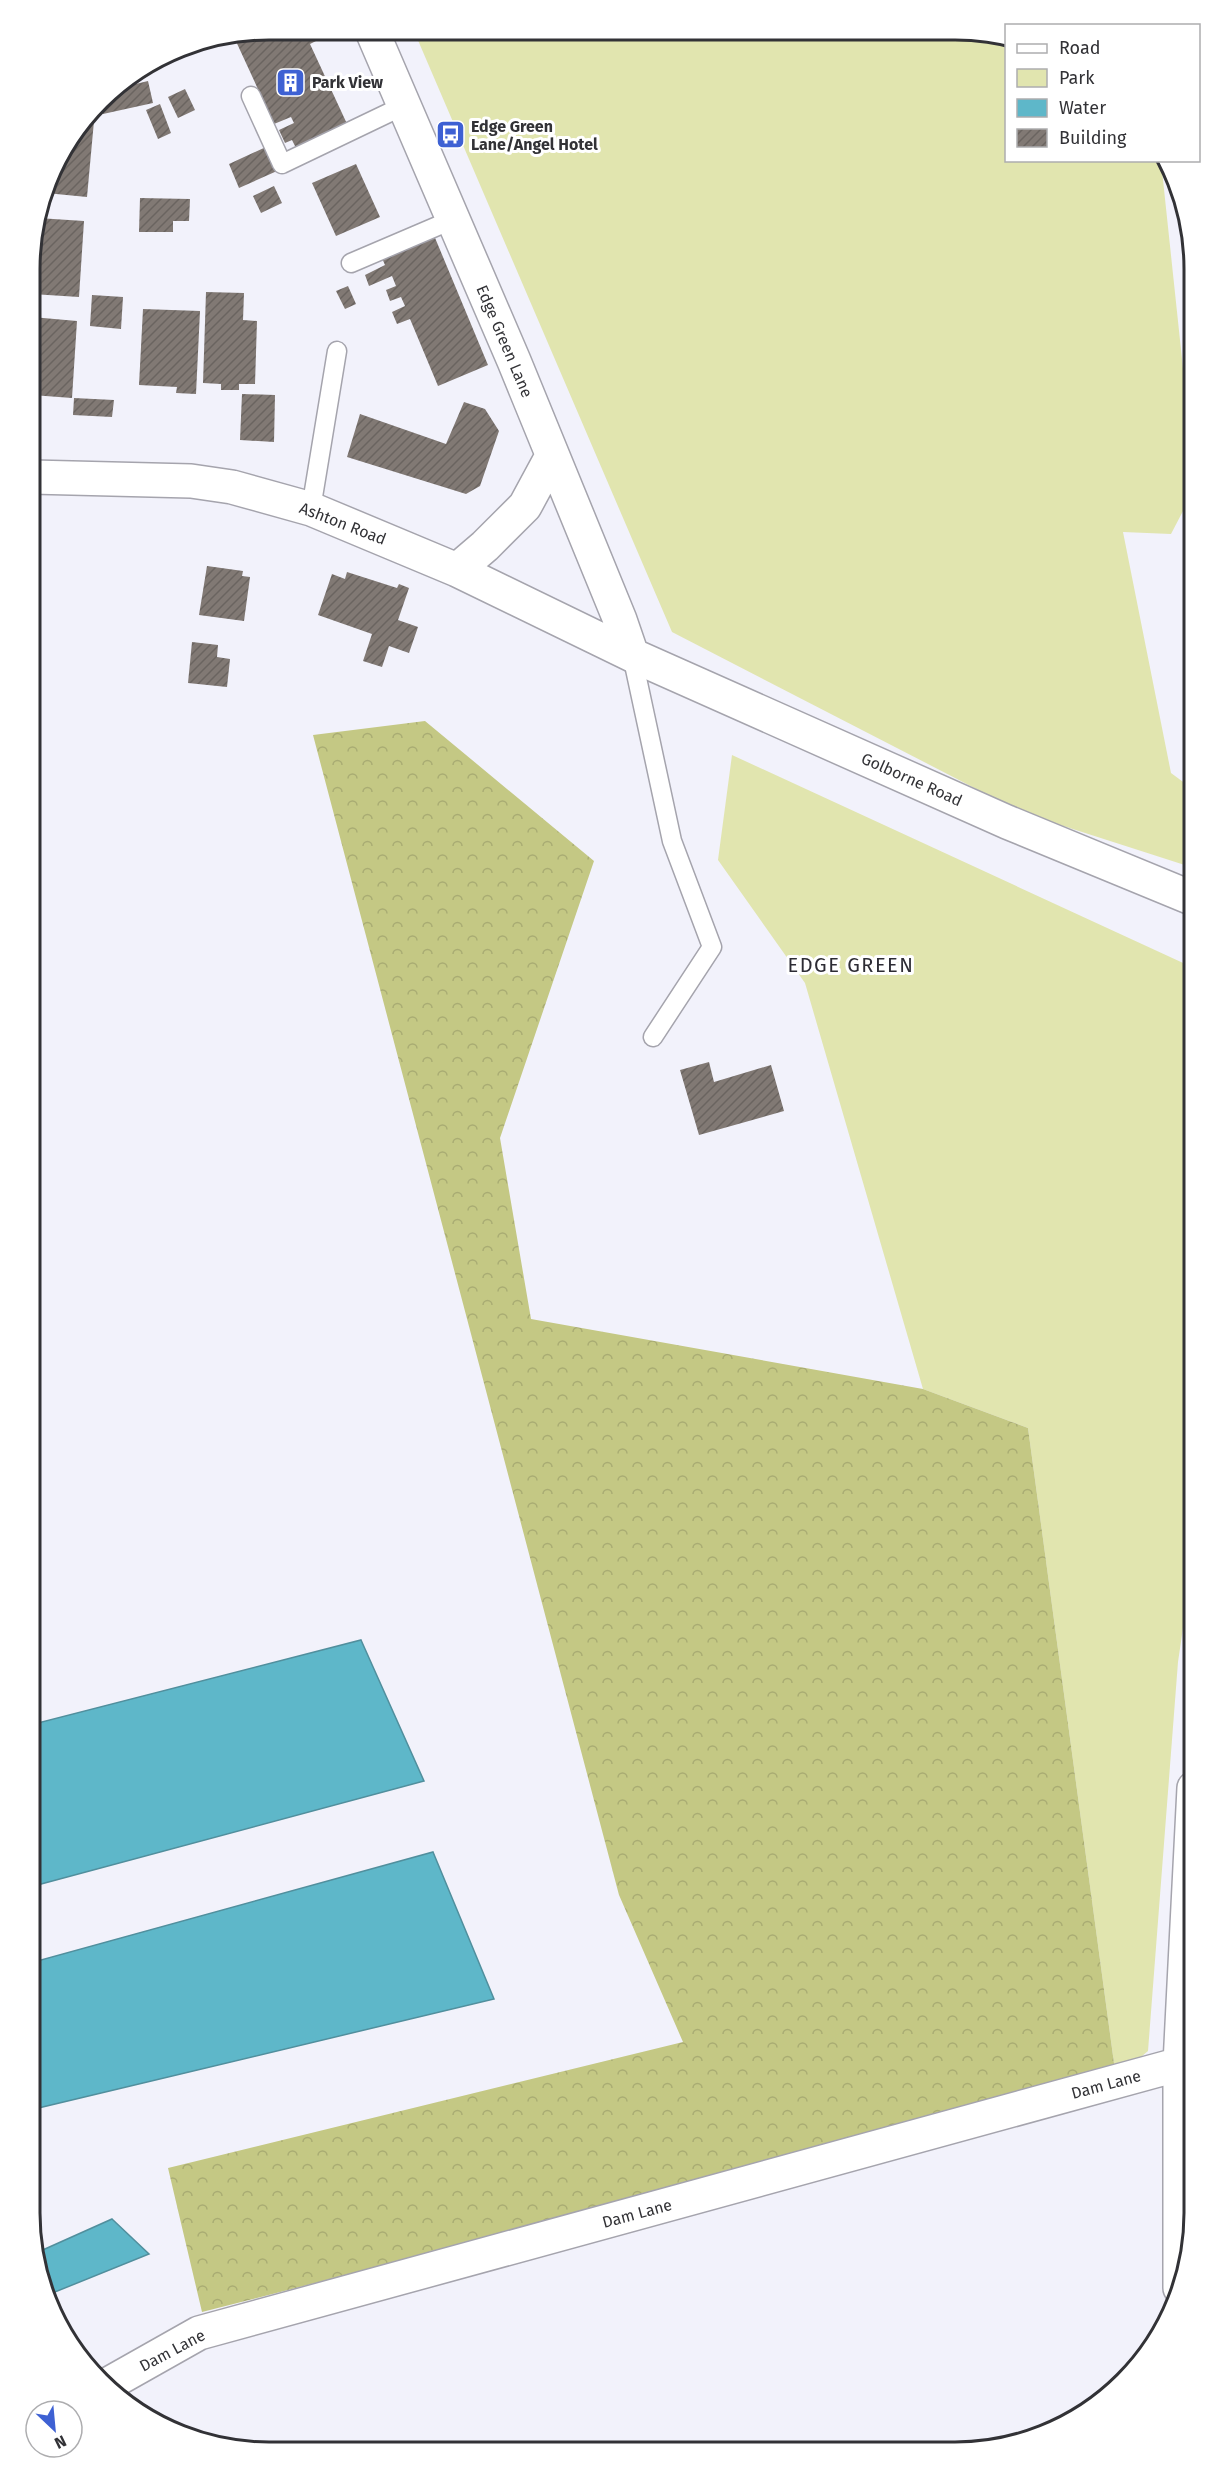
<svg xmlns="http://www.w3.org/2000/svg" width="1224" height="2483" viewBox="0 0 1224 2483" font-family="'Fira Sans',sans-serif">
  <defs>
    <pattern id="forest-crowns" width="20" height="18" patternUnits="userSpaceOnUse" patternTransform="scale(1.5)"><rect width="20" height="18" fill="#c4c884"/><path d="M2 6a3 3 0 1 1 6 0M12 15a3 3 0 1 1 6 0" fill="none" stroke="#a9ac73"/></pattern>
    <pattern id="building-hatch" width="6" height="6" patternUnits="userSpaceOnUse" patternTransform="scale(1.5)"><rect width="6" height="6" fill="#817974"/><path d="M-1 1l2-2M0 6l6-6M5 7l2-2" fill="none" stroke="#6a6460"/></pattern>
  </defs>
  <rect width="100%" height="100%" fill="#f2f2fb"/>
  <path fill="#e1e5af" d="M 414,31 L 1001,35 L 1006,36 L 1006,160 L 1161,161 L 1194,472 L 1194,490 L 1171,534 L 1123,532 L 1171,773 L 1194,790 L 1194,868 L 1023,813 L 672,632 Z
    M 732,755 L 1194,968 L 1194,1553 L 1178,1662 L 1148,2051 L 1116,2078 L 1028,1428 L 923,1389 L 805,983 L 718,860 Z"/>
  <path fill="url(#forest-crowns)" d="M 425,721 L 594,861 L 500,1138 L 531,1319 L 923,1389 L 1028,1428 L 1116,2078 L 202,2312 L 168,2168 L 683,2042 L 619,1895 L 313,735 Z"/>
  <path fill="#5eb7c9" stroke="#518f9d" stroke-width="1.5" d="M 361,1640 L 424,1781 L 30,1887 L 30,1725 Z
    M 433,1852 L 494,1999 L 30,2110 L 30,1963 Z
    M 112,2219 L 149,2254 L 45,2296 L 36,2253 Z"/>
  <path fill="url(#building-hatch)" d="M 269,30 L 304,30 L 305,33 L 310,30 L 316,41 L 310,44 L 348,126 L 297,150 L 292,140 L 285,143 L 279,130 L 294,123 L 291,117 L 274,124 L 234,37 Z
    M 148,81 L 153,103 L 103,114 L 101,103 L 111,90 Z
    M 185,89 L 195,110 L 178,118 L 168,97 Z
    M 160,104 L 171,133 L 158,139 L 146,110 Z
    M 87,121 L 94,121 L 87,197 L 46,193 L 55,163 Z
    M 266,147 L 277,171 L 239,188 L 229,164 Z
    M 356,164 L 380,217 L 336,236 L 312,183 Z
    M 274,186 L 282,203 L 261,213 L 253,196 Z
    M 140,198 L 190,199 L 189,221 L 173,221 L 173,232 L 139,232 Z
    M 38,218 L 84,221 L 79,297 L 32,294 L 32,238 Z
    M 433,233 L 488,365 L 438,386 L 410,319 L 397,324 L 392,312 L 405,306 L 401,297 L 390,301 L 386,290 L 396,286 L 392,276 L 369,286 L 365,275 L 385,265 L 381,256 Z
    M 348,286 L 356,304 L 345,309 L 336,291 Z
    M 206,292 L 244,293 L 243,320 L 257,321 L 255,384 L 239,384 L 239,390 L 221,390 L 221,384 L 203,383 Z
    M 92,295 L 123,297 L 121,329 L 90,326 Z
    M 143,309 L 200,311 L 196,394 L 176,393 L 177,387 L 139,385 Z
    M 32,317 L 77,321 L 72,398 L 32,395 Z
    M 242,394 L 275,395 L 274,442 L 240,440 Z
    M 74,398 L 114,400 L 112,417 L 73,415 Z
    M 464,402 L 485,409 L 499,431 L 480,486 L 466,494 L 347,457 L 360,414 L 446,444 Z
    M 207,566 L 243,571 L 242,576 L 250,577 L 244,621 L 199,615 Z
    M 347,572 L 397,588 L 399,584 L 409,588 L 398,620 L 418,627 L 409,653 L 389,646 L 382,667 L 363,661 L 372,634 L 318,615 L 332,574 L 345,579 Z
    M 192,642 L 218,645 L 217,657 L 230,659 L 227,687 L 188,683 Z
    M 709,1062 L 714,1082 L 771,1065 L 784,1111 L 699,1135 L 680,1070 Z"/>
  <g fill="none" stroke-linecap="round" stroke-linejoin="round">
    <defs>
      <path id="lane" d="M 251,96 L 282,164 L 403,106
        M 351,263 L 454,219
        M 311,509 L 337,351
        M 632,655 L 672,841 L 712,947 L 653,1037"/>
      <path id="street" d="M 1180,2288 L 1180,2064 L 1194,1788
        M 105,2386 L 199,2333 L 1180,2064"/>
      <path id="secondary" d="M 372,31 L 514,361 L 620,620 L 632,655
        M 32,477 L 191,481 L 232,487 L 311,509 L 457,570 L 632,655 L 1007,822 L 1194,899
        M 457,570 L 485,546 L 525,506 L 552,456"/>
    </defs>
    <use href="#lane" stroke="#a5a4ad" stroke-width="21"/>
    <use href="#street" stroke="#a5a4ad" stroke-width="36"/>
    <use href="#secondary" stroke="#a5a4ad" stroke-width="36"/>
    <use href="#lane" stroke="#fff" stroke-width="18"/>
    <use href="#street" stroke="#fff" stroke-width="33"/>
    <use href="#secondary" stroke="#fff" stroke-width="33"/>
  </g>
  <defs>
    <symbol id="building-square" viewBox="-11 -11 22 22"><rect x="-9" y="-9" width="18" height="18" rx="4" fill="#3e61d3" stroke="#fff"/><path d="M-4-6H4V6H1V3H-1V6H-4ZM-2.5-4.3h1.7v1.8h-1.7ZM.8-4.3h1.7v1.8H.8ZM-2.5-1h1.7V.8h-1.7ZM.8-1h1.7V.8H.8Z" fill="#fff"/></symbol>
    <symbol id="bus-square" viewBox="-11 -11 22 22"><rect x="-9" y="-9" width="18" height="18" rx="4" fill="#3e61d3" stroke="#fff"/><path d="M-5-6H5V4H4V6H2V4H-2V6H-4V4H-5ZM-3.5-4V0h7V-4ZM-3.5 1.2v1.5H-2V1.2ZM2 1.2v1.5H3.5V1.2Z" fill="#fff"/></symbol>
  </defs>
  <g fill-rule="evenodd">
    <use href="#building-square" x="274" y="66" width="33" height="33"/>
    <use href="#bus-square" x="434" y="118" width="33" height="33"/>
  </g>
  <g text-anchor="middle" stroke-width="6" stroke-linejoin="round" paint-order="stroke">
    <g font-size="16" font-weight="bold" fill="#323236" stroke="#fff" text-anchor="start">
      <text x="312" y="88">Park View</text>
      <text x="471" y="132">Edge Green<tspan x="471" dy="18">Lane/Angel Hotel</tspan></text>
    </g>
    <g font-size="16" fill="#323236" stroke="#fff">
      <text transform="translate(505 341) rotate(67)" y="6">Edge Green Lane</text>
      <text transform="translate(343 523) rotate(21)" y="6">Ashton Road</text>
      <text transform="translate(912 779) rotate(24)" y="6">Golborne Road</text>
      <text transform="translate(1106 2084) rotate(-15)" y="6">Dam Lane</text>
      <text transform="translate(637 2213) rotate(-15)" y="6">Dam Lane</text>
      <text transform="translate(172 2350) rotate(-28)" y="6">Dam Lane</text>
    </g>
    <g font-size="20" letter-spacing="1.5" fill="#2d2c34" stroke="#fff">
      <text x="851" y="972">EDGE GREEN</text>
    </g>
  </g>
  <path d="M0 0H1224V2483H0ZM269 40H955A229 229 0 0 1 1184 269V2213A229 229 0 0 1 955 2442H269A229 229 0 0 1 40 2213V269A229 229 0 0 1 269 40Z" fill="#fff" fill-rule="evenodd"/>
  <path fill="none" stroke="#323236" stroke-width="3" d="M269 40H955A229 229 0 0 1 1184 269V2213A229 229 0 0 1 955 2442H269A229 229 0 0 1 40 2213V269A229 229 0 0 1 269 40Z"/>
  <rect x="1005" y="24" width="195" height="138" fill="#ffffff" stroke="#adadaf" stroke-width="1.5"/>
  <rect x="1017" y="44" width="30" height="9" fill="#ffffff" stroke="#adadaf" stroke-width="1.5"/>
  <text x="1059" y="54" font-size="18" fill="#323236">Road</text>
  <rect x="1017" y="69" width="30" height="18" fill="#e1e5af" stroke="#adadaf" stroke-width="1.5"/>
  <text x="1059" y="84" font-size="18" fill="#323236">Park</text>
  <rect x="1017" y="99" width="30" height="18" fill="#5eb7c9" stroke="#adadaf" stroke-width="1.5"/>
  <text x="1059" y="114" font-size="18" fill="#323236">Water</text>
  <rect x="1017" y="129" width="30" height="18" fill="url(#building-hatch)" stroke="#adadaf" stroke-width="1.5"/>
  <text x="1059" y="144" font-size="18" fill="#323236">Building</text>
  <g transform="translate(54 2429) rotate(154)"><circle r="28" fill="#ffffff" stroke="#adadaf" stroke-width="1.5"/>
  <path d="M0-4.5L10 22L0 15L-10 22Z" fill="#3e61d3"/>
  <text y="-9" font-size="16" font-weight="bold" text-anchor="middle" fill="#323236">N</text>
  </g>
</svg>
